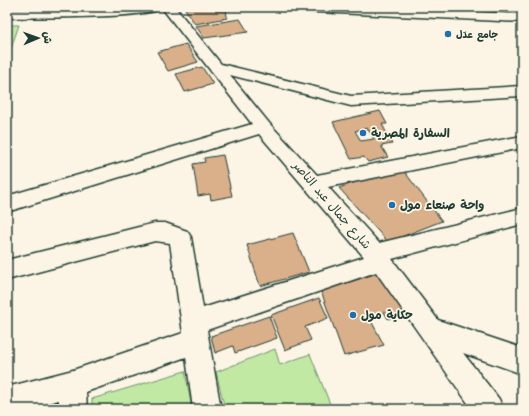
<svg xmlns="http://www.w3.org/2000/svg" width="529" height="416" viewBox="0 0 529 416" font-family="'Architects Daughter','Playpen Sans Arabic',sans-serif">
  <rect width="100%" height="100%" fill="#fcf5e5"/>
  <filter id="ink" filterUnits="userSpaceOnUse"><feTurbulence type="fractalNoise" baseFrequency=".025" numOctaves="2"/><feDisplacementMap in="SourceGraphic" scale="8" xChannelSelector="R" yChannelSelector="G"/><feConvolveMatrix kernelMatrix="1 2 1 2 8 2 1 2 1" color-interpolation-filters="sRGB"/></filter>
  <g filter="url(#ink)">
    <path fill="#c1e9a4" stroke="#70936c" d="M 7,25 L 19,25 L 7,60 Z
      M 275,349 L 280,365 L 310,354 L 332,409 L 225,409 L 216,372 Z
      M 185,371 L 192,409 L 92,409 L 92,399 Z"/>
    <path fill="#dab08b" stroke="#1f3d34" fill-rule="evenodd" d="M 184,7 L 226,7 L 227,18 L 195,24 Z
      M 240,19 L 248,32 L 204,38 L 196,26 Z
      M 186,44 L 198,62 L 168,71 L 157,52 Z
      M 202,67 L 213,84 L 185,92 L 176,74 Z
      M 380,111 L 387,124 L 382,124 L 392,144 L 381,146 L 388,157 L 368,162 L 364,157 L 351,159 L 333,122 ZM 367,128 L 374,139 L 361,141 L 355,131 Z
      M 223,155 L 232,196 L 211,200 L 210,194 L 198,196 L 193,164 L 205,162 L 204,158 Z
      M 400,166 L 442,221 L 388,242 L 339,188 Z
      M 293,233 L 309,272 L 260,286 L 247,245 Z
      M 384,271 L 410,312 L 388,319 L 384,312 L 369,317 L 384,345 L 344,356 L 321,291 Z
      M 319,298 L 328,318 L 305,327 L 311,340 L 285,350 L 271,315 Z
      M 269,316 L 277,338 L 235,353 L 233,346 L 215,353 L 211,336 Z"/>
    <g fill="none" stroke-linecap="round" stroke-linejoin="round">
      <defs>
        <path id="minor" d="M 132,7 L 175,7 L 221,64 L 351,96 L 522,86 L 522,96 L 351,106 L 230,75 L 269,123 L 317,175 L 522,136 L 522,148 L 328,187 L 379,243 L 522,208 L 522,224 L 392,259 L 438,320 L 522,348 L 522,374 L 463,353 L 499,399 L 503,409 L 472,409 L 376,272 L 207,330 L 221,409 L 193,409 L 186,357 L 86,392 L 87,409 L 59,409 L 59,400 L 27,409 L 7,409 L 7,387 L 73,370 L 183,333 L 170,243 L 155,241 L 7,280 L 7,260 L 155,223 L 165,223 L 187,231 L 191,237 L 203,308 L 364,257 L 259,134 L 7,212 L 7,196 L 252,124 L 162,8 C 149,19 31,17 7,18 L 7,10 Z
          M 290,7 L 375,7 L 522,14 L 522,22 L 296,11 L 292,10 Z"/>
      </defs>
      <use href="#minor" stroke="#1f3d34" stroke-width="3"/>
      <use href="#minor" fill="#fcf5e5" fill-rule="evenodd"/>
    </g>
  </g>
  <g fill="#1f6fb2" stroke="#fcf5e5" stroke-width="1.5">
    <circle cx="448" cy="34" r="4"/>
    <circle cx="363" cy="133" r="4"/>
    <circle cx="392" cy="205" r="4"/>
    <circle cx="353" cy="315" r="4"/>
  </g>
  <g text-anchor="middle" stroke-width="3.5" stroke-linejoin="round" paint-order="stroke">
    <g font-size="10" font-weight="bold" fill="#1f3d34" stroke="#fcf5e5" text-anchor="start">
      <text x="456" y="38">جامع عدَل</text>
    </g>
    <g font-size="12" font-weight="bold" fill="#1f3d34" stroke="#fcf5e5" text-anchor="start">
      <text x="371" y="137">السفارة المصرية</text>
      <text x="400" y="209">واحة صنعاء مول</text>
      <text x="361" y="319">حكاية مول</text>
    </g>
    <g font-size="12" fill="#1f3d34" stroke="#fcf5e5">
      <text transform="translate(332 205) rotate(49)" y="4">شارع جمال عبد الناصر</text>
    </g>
  </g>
  <rect width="529" height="416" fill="none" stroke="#fcf5e5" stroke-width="24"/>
  <rect x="12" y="12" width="505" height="392" fill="none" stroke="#1f3d34" stroke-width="1.5" filter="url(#ink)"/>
  <g transform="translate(38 38) rotate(88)" stroke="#fcf5e5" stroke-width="3" paint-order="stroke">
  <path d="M0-3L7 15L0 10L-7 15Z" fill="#1f3d34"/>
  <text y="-6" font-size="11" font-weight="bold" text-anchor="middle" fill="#1f3d34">ش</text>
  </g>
</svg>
